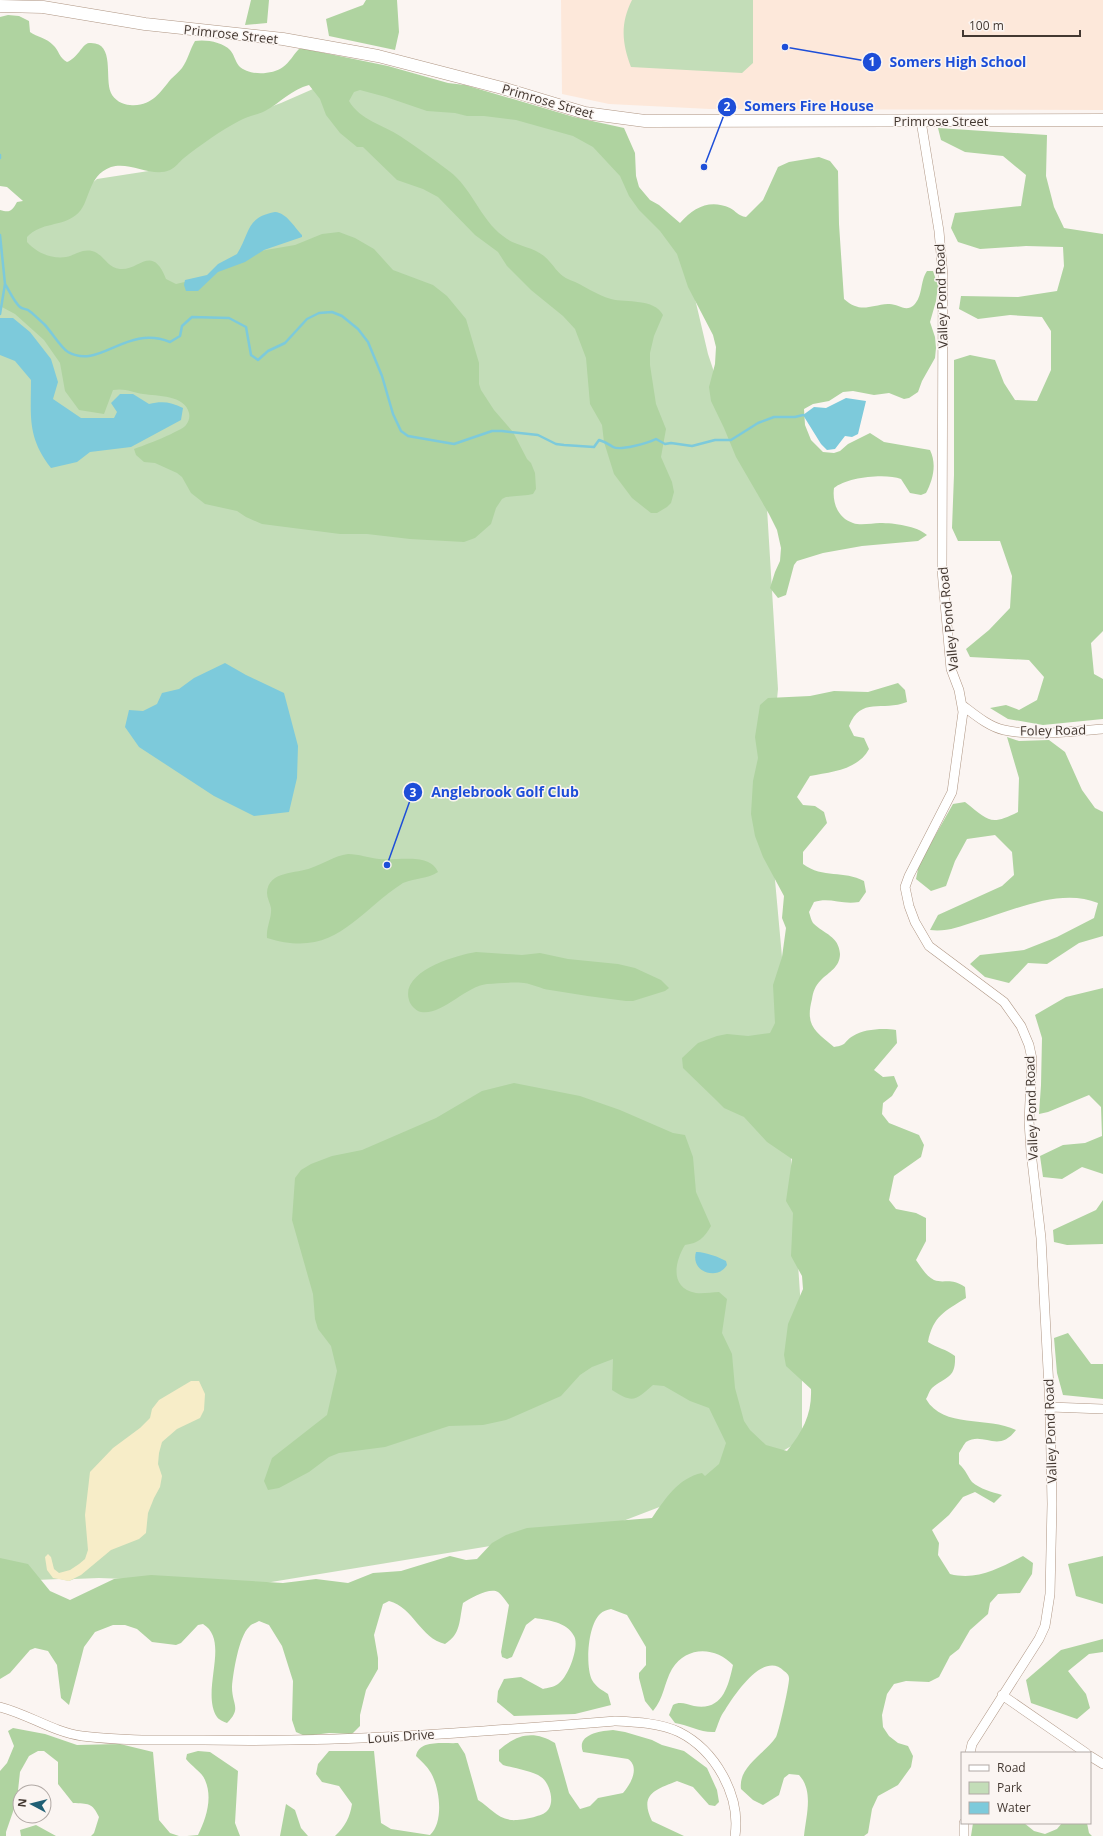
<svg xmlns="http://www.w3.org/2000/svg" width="1103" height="1836" viewBox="0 0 1103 1836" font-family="'Open Sans',sans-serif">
  <rect width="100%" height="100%" fill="#fbf5f2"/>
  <path fill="#fde8da" d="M 561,0 L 1103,0 L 1103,110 L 710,109 L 609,104 L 562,94 Z"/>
  <path fill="#c3ddb8" d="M 632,0 L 753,0 L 753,63 L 742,73 L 631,67 C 622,43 620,24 632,0 Z
    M 396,76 L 612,147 L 685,256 L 708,354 L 744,462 L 766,492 L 778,689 L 771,761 L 770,825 L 782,957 L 777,1055 L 790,1143 L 802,1324 L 802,1440 L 735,1478 L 623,1521 L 527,1540 L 259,1584 L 99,1578 L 74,1579 L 69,1581 L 60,1579 L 11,1581 L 0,1575 L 0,247 L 52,217 L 97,179 L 168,168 L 221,125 L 281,103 L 329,82 Z"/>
  <path fill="#afd3a0" d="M 251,0 L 269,0 L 267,23 L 245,25 Z
    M 366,0 L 397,0 L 399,32 L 395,50 L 329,36 L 326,19 L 363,5 Z
    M 8,15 L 19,16 L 29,21 L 30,32 C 37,37 47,38 53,45 C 59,50 59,58 67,62 C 78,58 82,44 89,43 C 116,41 104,78 111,93 C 114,100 123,105 130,105 C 152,107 160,92 171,79 C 175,75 179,72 182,68 C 188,60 190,49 195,41 C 205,39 223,42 230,50 C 234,54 235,61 239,66 C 249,76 272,75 283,67 C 289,63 294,54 299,49 L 305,49 L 388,66 L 448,83 L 465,85 L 574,117 L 624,128 L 635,153 L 636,176 L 639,187 L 650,200 L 659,205 L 680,223 C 694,207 710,199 730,208 C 736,211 738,216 746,217 L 763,200 L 778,167 L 789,162 L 819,157 L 830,161 L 838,171 L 839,224 L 844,299 C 861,314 870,305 888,304 C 898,303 905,313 914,305 C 923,296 920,281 927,271 L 933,271 L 938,286 L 936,301 L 930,322 L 935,337 L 936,348 L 935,358 L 922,381 L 918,392 L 909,398 L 904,399 L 889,393 L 874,395 L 853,391 L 843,392 L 829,401 L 813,404 L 804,409 L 805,425 L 811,440 L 823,452 L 834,453 L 840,451 L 848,444 L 870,433 L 884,442 L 930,450 C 937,464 933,480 926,493 L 921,495 L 910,493 L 901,479 C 886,473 847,477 834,488 C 832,503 838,518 853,523 C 861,526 872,523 880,523 C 894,523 917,526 927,535 L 918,541 L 862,546 L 823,553 L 797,561 L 794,565 L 786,595 L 778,598 L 770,588 L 775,572 L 780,561 L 781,548 L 777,530 L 769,514 L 736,457 L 724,428 L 711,401 L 709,387 L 715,364 L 716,347 L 713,335 L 688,287 L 677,254 L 660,231 L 639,210 L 629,196 L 620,176 L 593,147 L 573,136 L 516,120 L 484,116 L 467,116 L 455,113 L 427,111 L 386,97 L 360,90 L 354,92 L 349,101 C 360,120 383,125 400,136 C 417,147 433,159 449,171 C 472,188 480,219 503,236 C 514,246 532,246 544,256 C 553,263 558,276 570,280 C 584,285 596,295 611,299 C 627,303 654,298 663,315 L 654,336 L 650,353 L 650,365 L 656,404 L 666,429 L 661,457 L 672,482 L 674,492 L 671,503 L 667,507 L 657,513 L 651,513 L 632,498 L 614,474 L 604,442 L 602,425 L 590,404 L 586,358 L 575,329 L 563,316 L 531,290 L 507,266 L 498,252 L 475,235 L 438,197 L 423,189 L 397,180 L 363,147 L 357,147 L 340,133 L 326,115 L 320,99 L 309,85 C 292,89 280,103 265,111 C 257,115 247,116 239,121 C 223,129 199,146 184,158 C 179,162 176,167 170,170 C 152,178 130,161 111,167 C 86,176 91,204 76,215 C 61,227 41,222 27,237 L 27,242 C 37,253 51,259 66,257 C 76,255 81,249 92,251 C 104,254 107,268 120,269 C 139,271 152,243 166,279 L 176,284 L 214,275 L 217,270 L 260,251 L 295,245 L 322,234 L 339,232 L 355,238 L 374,249 L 393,270 L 433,285 L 447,296 L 466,319 L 479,363 L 479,384 L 481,390 L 494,410 L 513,432 L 527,459 L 531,463 L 535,473 L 536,489 L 533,494 L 528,495 L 506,497 L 502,499 L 496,508 L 491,524 L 475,538 L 464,542 L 410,539 L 367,534 L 340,534 L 262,524 L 246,517 L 237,511 L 205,504 L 191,493 L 182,477 L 177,473 L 155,463 L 144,462 L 136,455 L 134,449 C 143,446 182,431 186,425 C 189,421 190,417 189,413 C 185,395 157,396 143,394 C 132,392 125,388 113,390 L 104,414 L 79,410 L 65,391 L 60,363 L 44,340 L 15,314 L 0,306 L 0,210 C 10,213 12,211 17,202 L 23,201 L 7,187 L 0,186 L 0,17 Z
    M 938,128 L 1047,135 L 1046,176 L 1054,207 L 1064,228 L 1103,234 L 1103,631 L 1091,643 L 1094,674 L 1103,679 L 1103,719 L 1043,725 L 1008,719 L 990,708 L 1006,705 L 1019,710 L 1037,700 L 1044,677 L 1029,660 L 970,657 L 966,649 L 989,630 L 1010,608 L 1012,576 L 1000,541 L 958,541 L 952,528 L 954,475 L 954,360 L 970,355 L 995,360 L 1004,383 L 1015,400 L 1037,401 L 1051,370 L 1051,331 L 1042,317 L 1010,315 L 978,319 L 959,309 L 961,296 L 1018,297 L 1057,291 L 1064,266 L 1063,247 L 1026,246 L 980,249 L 958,242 L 951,228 L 955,213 L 1021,206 L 1026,175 L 1003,156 L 965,152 L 941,140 Z
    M 898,683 L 905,690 L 907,702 C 882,712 861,696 849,726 L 854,736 L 864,738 L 869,749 C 858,770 831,772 810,776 L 797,797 L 803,805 L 815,806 L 824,812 L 827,823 L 803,852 L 803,864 C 823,879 844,870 864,881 L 866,892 L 859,902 C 841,905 830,897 814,902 L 809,912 C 810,915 811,920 813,923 C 824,934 839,936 840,954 C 840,967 829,972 821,980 C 815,986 813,992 812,999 C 805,1026 815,1031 834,1047 C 848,1045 843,1042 853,1036 C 864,1029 883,1028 896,1030 L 897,1043 L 874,1070 L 883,1077 L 894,1076 L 898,1086 L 892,1096 L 883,1103 L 882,1114 L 889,1123 L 919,1135 L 924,1145 L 921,1157 L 894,1176 L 889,1200 L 896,1209 L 916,1213 L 926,1218 L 926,1241 L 916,1260 C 921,1267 926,1276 934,1280 C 945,1284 950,1277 965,1287 L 966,1298 C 945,1311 933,1316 928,1342 C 937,1348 946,1349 955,1356 C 956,1379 946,1376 932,1388 C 929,1391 928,1396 926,1399 C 943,1429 988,1416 1016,1430 C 998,1454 984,1431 966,1442 C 964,1444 961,1450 959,1453 L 959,1464 C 966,1470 968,1477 972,1482 C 980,1489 992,1492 1002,1495 L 994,1503 L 975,1492 L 963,1497 L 949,1515 L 932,1530 L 939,1543 L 938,1555 L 950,1574 C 977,1581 1000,1568 1023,1556 L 1033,1563 L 1032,1574 L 1020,1593 L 998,1594 L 990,1603 L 988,1614 L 970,1630 L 959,1649 L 950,1656 L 939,1677 L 929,1682 L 906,1681 L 894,1684 L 887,1694 L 882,1715 L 883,1727 L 889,1736 L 898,1743 L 908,1746 L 913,1756 L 911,1767 L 898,1785 L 878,1796 L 872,1809 L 868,1833 L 864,1836 L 804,1836 C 806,1816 814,1791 799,1775 L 789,1774 L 784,1778 L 779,1795 L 763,1805 L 753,1800 L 741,1789 C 738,1766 765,1754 776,1737 C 778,1735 790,1682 789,1678 C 789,1675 787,1673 784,1671 C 764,1650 735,1694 725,1710 C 720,1716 718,1725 715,1732 C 701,1733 689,1725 675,1723 L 669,1715 L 673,1705 C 680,1701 686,1704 694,1706 C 722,1711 728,1688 733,1665 C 716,1647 687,1645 672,1669 C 664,1683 664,1698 653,1711 L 645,1701 L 639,1678 L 639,1673 L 646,1665 L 646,1647 L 627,1615 L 611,1609 C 607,1610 603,1611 600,1614 C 588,1625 585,1665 592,1680 C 596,1687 602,1690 608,1694 L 611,1705 L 575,1714 L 514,1716 L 497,1702 L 498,1691 L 504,1679 L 521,1677 L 543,1689 C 547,1688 554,1687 558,1684 C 568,1678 580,1646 574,1636 C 567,1622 548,1620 535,1618 L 526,1625 L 512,1657 L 507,1659 L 502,1657 L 501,1652 L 509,1605 C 506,1601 502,1595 498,1592 C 490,1587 471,1598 463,1603 C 459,1621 461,1634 445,1644 C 420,1638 414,1608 389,1601 L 383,1604 L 374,1635 L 378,1658 L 378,1669 L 366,1690 L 360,1715 L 360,1726 L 352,1734 L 329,1733 L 305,1736 L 296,1732 L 292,1720 L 293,1681 L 282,1646 L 269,1625 L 259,1621 C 256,1623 251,1624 249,1627 C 239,1636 233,1673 232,1687 C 232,1705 242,1708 227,1723 C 224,1722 218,1719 217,1717 C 200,1691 231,1641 203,1624 L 198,1625 L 181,1643 L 176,1645 L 152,1642 L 137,1629 L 125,1625 L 113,1625 L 95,1632 L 84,1647 L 69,1705 L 61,1698 L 57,1665 L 48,1651 L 35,1648 L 30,1650 L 10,1673 L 0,1679 L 0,1558 L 28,1564 L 50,1591 L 70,1600 L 114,1579 L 151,1575 L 283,1583 L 316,1579 L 348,1583 L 373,1573 L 401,1571 L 450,1556 L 466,1560 L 477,1559 L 492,1543 L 506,1535 L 527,1528 L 652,1518 C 665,1499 678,1478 702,1473 L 705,1476 L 719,1464 L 726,1443 L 709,1408 L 690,1401 L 664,1386 L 653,1385 C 636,1400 633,1404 612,1390 L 613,1359 L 592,1367 L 580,1375 L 561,1396 L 506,1420 L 483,1425 L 449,1426 L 385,1447 L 339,1453 L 329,1457 L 309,1472 L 279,1488 L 268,1490 L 264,1481 L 272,1458 L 327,1415 L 337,1371 L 331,1346 L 318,1329 L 315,1319 L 313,1294 L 292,1220 L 295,1178 L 301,1170 L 311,1164 L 332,1156 L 362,1150 L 436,1118 L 482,1091 L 514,1083 L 580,1096 L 620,1110 L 673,1133 L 685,1135 L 693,1157 L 696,1192 L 711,1226 C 704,1238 699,1243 685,1245 C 674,1263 670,1288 696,1293 C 703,1294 712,1292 719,1292 L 727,1299 L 722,1333 L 732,1354 L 735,1388 L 744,1421 L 750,1430 L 766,1445 L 787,1451 C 803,1431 812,1414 811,1389 L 786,1366 L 784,1355 L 788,1324 L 803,1289 L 802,1276 L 791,1256 L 793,1213 L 786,1201 L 792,1159 L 767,1142 L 744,1117 L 724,1108 L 716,1100 L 683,1068 L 682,1058 L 698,1043 L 717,1036 L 727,1034 L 748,1036 L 770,1033 L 775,1023 L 773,985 L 782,957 L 786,928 L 782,918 L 784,896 L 763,857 L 755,836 L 751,814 L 753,781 L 758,758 L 755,737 L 760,705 L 768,698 L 810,696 L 834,691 L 868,692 Z
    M 1007,737 L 1019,741 L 1049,740 L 1065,752 L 1082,790 L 1095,808 L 1103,812 L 1103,936 L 1079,943 L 1047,964 L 1028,963 L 1009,983 L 985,977 L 970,964 L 980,955 L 1024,950 L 1057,937 L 1094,918 L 1098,903 C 1060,887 1012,911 974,922 C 959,927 946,932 930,930 L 938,915 L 1002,886 L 1014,875 L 1012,852 L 995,835 L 967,839 L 955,861 L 946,886 L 931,891 L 916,879 L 919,864 L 953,804 L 965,802 C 989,821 990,826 1018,812 L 1019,778 Z
    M 348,854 C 359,854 369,858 379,859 C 397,861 430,852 438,872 C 428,879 414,878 403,883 C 354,915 335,959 267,938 C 266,927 272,918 271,908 C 270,903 267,898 267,893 C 268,870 297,874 311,868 C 325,863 334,856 348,854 Z
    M 476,952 L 522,955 L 540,953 L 568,959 L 618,964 L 635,968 L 661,980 L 669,988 L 665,991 L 633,1001 L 626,1001 C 600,998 575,994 550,990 C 541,989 533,984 524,983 C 513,982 499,983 487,984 C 466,986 441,1016 421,1012 C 416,1011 410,1005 409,1000 C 400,971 457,955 476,952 Z
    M 1103,988 L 1103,1174 L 1082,1167 L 1062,1179 L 1043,1177 L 1040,1156 L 1063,1145 L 1085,1143 L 1102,1136 L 1101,1107 L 1089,1095 L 1048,1112 L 1039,1114 L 1041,1085 L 1042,1038 L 1035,1015 L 1066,997 Z
    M 1103,1200 L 1103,1244 L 1067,1245 L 1054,1242 L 1053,1230 L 1096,1210 Z
    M 1068,1333 L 1091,1364 L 1103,1364 L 1103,1399 L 1063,1395 L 1057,1373 L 1054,1338 Z
    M 1103,1556 L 1103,1604 L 1076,1596 L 1068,1564 Z
    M 1103,1639 L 1103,1652 L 1089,1654 L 1068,1671 L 1086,1694 L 1090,1708 L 1077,1719 L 1031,1703 L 1026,1680 L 1061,1650 Z
    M 13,1728 L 45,1734 L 77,1745 L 120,1744 L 153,1752 L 159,1820 L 170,1833 L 179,1836 L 91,1836 L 94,1833 L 99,1817 C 92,1802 88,1804 73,1803 L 58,1784 L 58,1762 L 44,1751 L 38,1751 L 29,1756 L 20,1772 L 17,1800 L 6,1832 L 6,1836 L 0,1836 L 0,1771 L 7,1763 L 14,1746 L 8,1731 Z
    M 613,1730 L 625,1732 L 652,1740 L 662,1745 L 684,1751 L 707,1768 L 717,1790 L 719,1802 L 715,1806 L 709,1805 L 693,1787 L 677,1781 C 655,1790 639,1794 652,1821 L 684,1836 L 335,1836 C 345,1827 350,1817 352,1804 L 339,1786 L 322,1782 L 316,1774 L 318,1764 L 329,1751 L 374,1751 L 381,1823 L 391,1829 L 430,1835 C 444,1822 440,1789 431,1773 C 427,1766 421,1761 416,1756 C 419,1739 445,1744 458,1743 L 465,1754 L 478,1800 C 490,1807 496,1818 511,1820 C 518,1821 540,1817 546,1812 C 556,1804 550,1783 541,1777 C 533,1771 513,1768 503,1765 L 499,1761 L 499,1750 C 517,1734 534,1730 555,1743 L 569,1793 L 580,1809 L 590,1806 L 598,1798 L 623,1793 C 631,1784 640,1767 628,1759 L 583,1752 C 576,1734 601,1731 613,1730 Z
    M 198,1751 L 210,1752 L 238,1771 L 235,1823 L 240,1836 L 187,1836 L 198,1835 C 206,1819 213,1798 205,1780 C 202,1772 191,1766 186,1759 L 187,1754 Z
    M 286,1804 L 295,1810 L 301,1828 L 308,1836 L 280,1836 Z
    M 973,1823 L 1024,1823 L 1034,1831 L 1045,1834 L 1057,1829 L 1062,1823 L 1087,1823 L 1089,1833 L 1092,1836 L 971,1836 Z
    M 36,1825 L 56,1836 L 21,1836 L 20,1830 Z"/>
  <path fill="#f7edc8" d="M 191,1381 L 199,1381 L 205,1394 L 204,1410 L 200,1418 L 177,1429 L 162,1442 L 159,1453 L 158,1464 L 162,1476 L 160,1487 L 154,1498 L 148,1513 L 146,1533 L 139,1539 L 111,1550 L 81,1575 L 69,1581 L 53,1578 L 47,1570 L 45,1557 L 48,1554 L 51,1557 L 54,1569 L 59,1573 L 70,1570 L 79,1564 L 85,1559 L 88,1550 L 85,1515 L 90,1472 L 113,1448 L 140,1428 L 150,1418 L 152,1409 L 159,1400 Z"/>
  <path fill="#7dcadb" d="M 275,212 C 287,213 294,227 302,235 L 302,237 L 264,250 L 245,262 L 218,272 L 198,291 L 186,291 L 184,285 L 185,280 L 207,275 L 218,264 L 237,254 C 250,233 246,217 275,212 Z
    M 0,318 L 13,318 L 30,332 L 51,359 L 58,382 L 53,399 L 81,418 L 114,418 L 117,412 L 111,403 L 120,394 L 133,394 L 149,404 C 162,401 171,402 183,408 L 181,420 L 131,447 L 90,452 L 77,462 L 51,468 C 27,437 31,417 31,380 L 15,361 L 0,355 Z
    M 846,398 L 866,401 L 858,434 L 852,437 L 845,436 L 835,449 L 827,450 L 821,444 L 803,415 L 814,407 L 826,408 Z
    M 225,663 L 246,675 L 284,693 L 298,746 L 297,778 L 289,812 L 254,816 L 214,796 L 139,747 L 125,727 L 129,710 L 143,711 L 157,704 L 162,693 L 179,689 L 194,678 Z
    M 696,1252 C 702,1251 720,1257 726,1261 L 727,1265 C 718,1281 690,1272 696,1252 Z"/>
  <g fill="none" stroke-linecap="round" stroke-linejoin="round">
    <path stroke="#7dcadb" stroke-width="2.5" d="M 0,155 L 0,158
      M 0,235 L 5,284 L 0,314
      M 5,284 C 9,290 14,302 20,307 C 22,309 26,309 28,310 C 34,314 39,320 44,324 C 51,331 61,348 68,352 C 100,370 126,324 170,342 L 180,336 L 182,326 L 192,317 L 229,318 L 246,327 L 251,355 L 258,360 L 268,351 L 285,343 L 307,319 L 319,313 L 332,312 L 342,316 L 358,329 L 368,342 L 382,376 L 393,414 L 401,431 L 408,436 L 454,444 L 492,431 L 502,431 L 538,435 L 556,444 L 564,445 L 594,447 L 599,440 C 606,442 608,444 613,447 C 620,451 648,443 656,439 L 665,444 L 671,443 L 692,446 L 715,440 L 731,440 L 758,423 L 774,417 L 795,417 L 803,415"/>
    <defs>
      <path id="minor" d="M 921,121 L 939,231 L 943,276 L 942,570 L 951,669 L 959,690 L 963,712 L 952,792 L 909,876 L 905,887 L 909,906 L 915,922 L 929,946 L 1004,1002 L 1021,1026 L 1029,1045 L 1032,1059 L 1029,1121 L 1031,1152 L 1041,1238 L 1050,1407 L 1052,1504 L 1050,1594 L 1045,1626 L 1039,1639 L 972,1744 L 970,1753
        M 962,705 C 974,714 989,727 1004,730 C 1036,737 1071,731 1103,729
        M 1050,1407 L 1103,1409
        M 1002,1695 L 1086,1753
        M 0,1707 C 28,1714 53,1732 82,1736 C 122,1741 164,1740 204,1740 C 342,1743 478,1732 615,1721 C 636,1722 660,1723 679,1732 C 715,1750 741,1795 735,1836
        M 1090,1756 L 1103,1764
        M 964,1836 L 964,1823"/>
      <path id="secondary" d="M 0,6 L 43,7 L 145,24 L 283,39 L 378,56 L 502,88 L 585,113 L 645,121 L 1103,120"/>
    </defs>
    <use href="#minor" stroke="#af9684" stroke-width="10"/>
    <use href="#secondary" stroke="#af9684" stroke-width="13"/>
    <use href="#minor" stroke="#fff" stroke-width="9"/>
    <use href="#secondary" stroke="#fff" stroke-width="12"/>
  </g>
  <g text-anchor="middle" stroke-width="3" stroke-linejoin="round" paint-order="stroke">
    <g font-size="13" fill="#433831" stroke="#fbf5f2">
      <text transform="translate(231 34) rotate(6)" y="5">Primrose Street</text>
      <text transform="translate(548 101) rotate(16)" y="5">Primrose Street</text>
      <text x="941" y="126">Primrose Street</text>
      <text transform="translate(941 296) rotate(-92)" y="5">Valley Pond Road</text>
      <text transform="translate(948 619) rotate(-96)" y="5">Valley Pond Road</text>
      <text transform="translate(1053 730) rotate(-1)" y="5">Foley Road</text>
      <text transform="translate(1031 1108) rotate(-92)" y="5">Valley Pond Road</text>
      <text transform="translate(1050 1431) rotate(-92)" y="5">Valley Pond Road</text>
      <text transform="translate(401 1736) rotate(-4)" y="5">Louis Drive</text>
    </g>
  </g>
  <path fill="none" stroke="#1d4ed8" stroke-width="1.5" d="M785 47L872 62M704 167L727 107M387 865L413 792"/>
  <g fill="#1d4ed8" stroke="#fbf5f2" stroke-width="1.5">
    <circle cx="785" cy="47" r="4"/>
    <circle cx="704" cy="167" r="4"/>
    <circle cx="387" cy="865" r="4"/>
    <circle cx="872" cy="62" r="10"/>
    <circle cx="727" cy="107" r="10"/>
    <circle cx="413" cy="792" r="10"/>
  </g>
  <g font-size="12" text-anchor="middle" font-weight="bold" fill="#fff">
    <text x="872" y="66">1</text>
    <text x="727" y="111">2</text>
    <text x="413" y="797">3</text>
  </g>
  <g font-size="14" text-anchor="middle" font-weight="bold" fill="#1d4ed8" stroke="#fbf5f2" stroke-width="3" stroke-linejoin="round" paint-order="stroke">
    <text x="958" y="67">Somers High School</text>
    <text x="809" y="111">Somers Fire House</text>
    <text x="505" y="797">Anglebrook Golf Club</text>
  </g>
  <rect x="961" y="1752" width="130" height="72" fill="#fbf5f2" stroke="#b1a9a5"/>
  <rect x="969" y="1765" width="20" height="6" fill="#ffffff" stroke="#b1a9a5"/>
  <text x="997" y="1772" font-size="12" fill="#433831">Road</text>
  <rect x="969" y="1782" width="20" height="12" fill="#c3ddb8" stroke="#b1a9a5"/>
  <text x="997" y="1792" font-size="12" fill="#433831">Park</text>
  <rect x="969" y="1802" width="20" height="12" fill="#7dcadb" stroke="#b1a9a5"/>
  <text x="997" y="1812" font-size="12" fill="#433831">Water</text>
  <g transform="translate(32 1804) rotate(277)"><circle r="19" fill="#fbf5f2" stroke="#b1a9a5"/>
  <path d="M0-3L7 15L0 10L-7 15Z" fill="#205f75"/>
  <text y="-6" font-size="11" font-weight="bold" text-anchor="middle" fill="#433831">N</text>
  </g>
  <path d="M963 30v6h117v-6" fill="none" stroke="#433831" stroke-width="2"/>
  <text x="969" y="30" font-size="12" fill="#433831" stroke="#fbf5f2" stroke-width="3" paint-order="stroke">100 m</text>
</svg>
